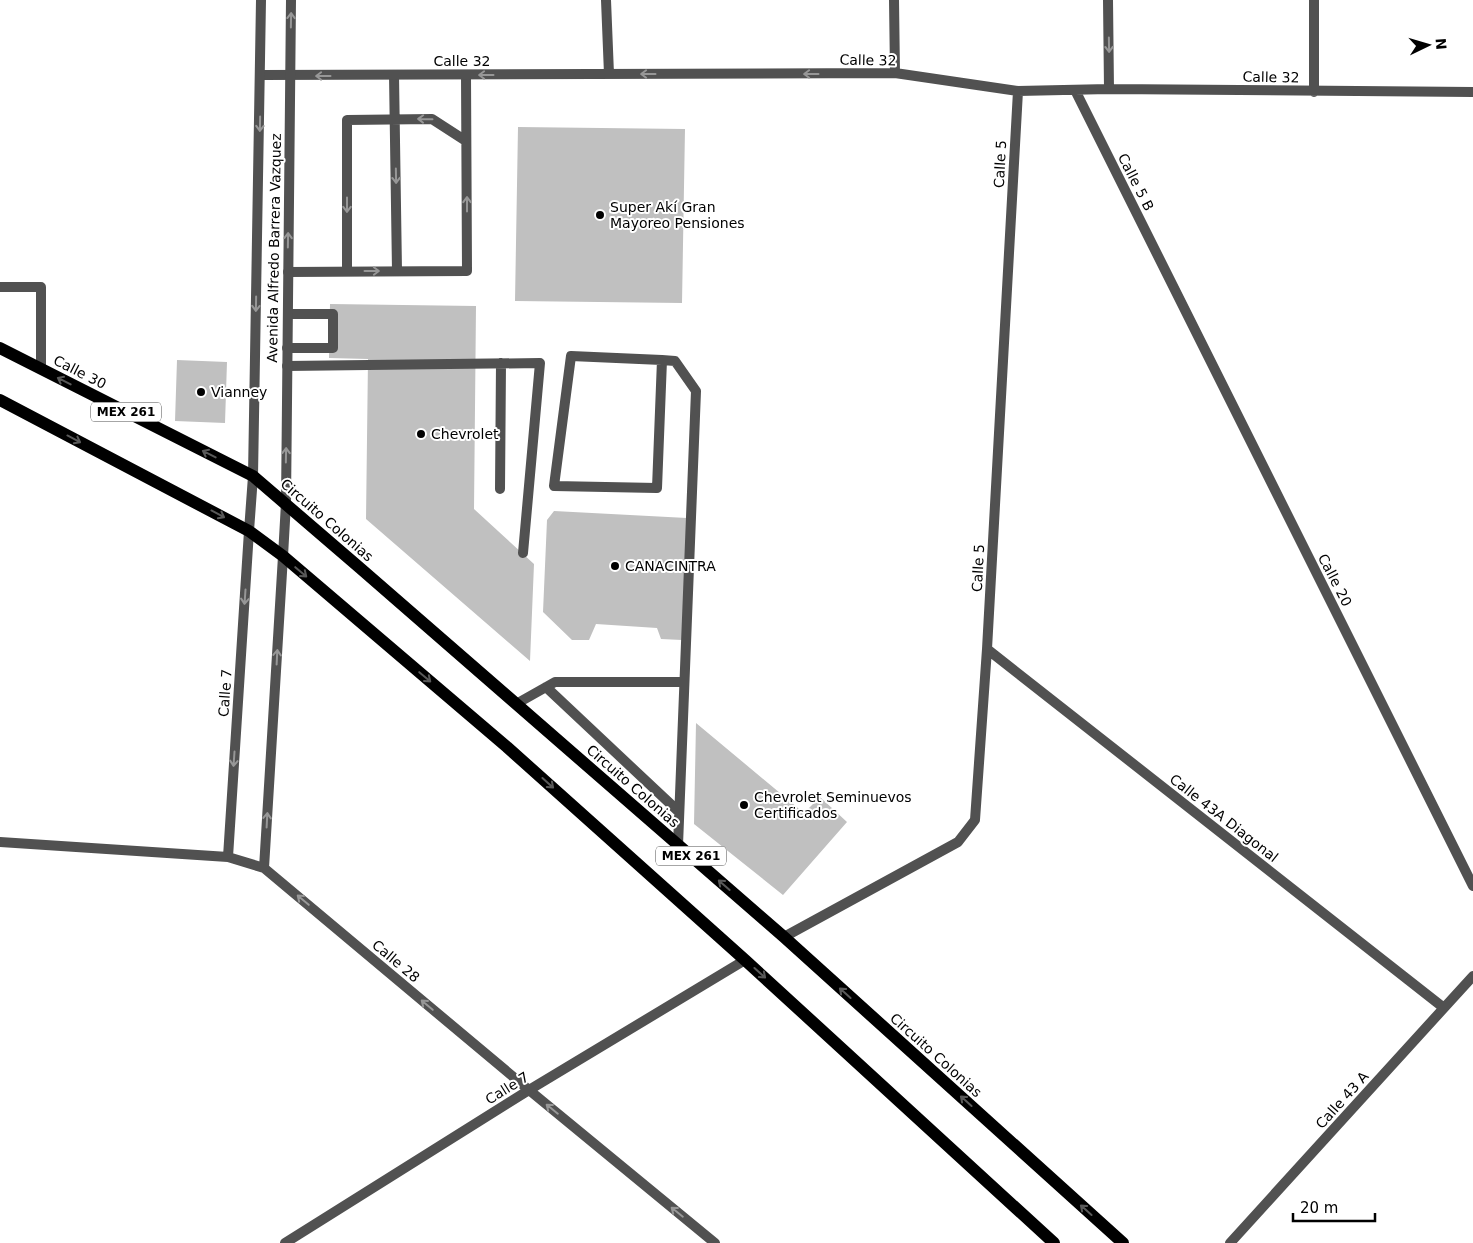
<svg xmlns="http://www.w3.org/2000/svg" width="1473" height="1243" viewBox="0 0 1473 1243" font-family="'DejaVu Sans',sans-serif">
  <rect width="100%" height="100%" fill="#fff"/>
  <path fill="#c0c0c0" d="M 518,127 L 685,129 L 682,303 L 515,301 Z
    M 330,304 L 476,306 L 474,509 L 534,564 L 530,661 L 366,519 L 368,359 L 329,358 Z
    M 177,360 L 227,362 L 225,423 L 175,421 Z
    M 554,511 L 687,518 L 682,640 L 661,639 L 657,628 L 596,624 L 589,640 L 572,640 L 543,612 L 547,520 Z
    M 696,723 L 804,813 L 820,797 L 847,822 L 783,895 L 694,824 Z"/>
  <g fill="none" stroke-linecap="round" stroke-linejoin="round">
    <path stroke="#515151" stroke-width="10" d="M 394,75 L 397,271
      M 347,271 L 347,120 L 432,119 L 466,141
      M 288,272 L 467,271 L 466,75
      M 0,287 L 41,287 L 41,369
      M 287,348 L 333,348 L 333,314 L 288,314
      M 662,360 L 657,488 L 554,486 L 571,356 L 662,360 L 675,361 L 696,391 L 678,845
      M 287,366 L 540,363 L 523,553
      M 500,489 L 501,363
      M 546,687 L 679,812
      M 516,704 L 555,682 L 684,682"/>
    <path stroke="#515151" stroke-width="10" d="M 606,0 L 609,74
      M 894,0 L 895,73
      M 1108,0 L 1109,89
      M 261,75 L 895,73 L 1018,91 L 1109,89 L 1473,92
      M 1075,90 L 1473,886
      M 1314,92 L 1314,0
      M 987,649 L 1444,1008
      M 0,842 L 228,857 L 264,868 L 529,1090 L 715,1243
      M 228,857 L 249,531
      M 264,868 L 283,556
      M 784,937 L 958,842 L 975,820 L 987,649 L 1018,91
      M 285,1243 L 529,1090 L 745,960
      M 1230,1243 L 1473,976"/>
    <path stroke="#515151" stroke-width="10" d="M 249,531 L 253,476 L 261,0
      M 283,556 L 286,503 L 291,0"/>
    <path stroke="#000" stroke-width="12" d="M 0,348 L 253,476 L 360,568 L 784,937 L 1123,1243
      M 0,400 L 249,531 L 283,556 L 507,747 L 745,960 L 1054,1243"/>
  </g>
  <defs><path id="oneway-shaft" d="M-6 0H5M1.5-3L5.5 0L1.5 3" fill="none" stroke-width="1.6" stroke-linecap="round" stroke-linejoin="round" transform="scale(1.25)"/></defs>
  <g stroke="#979797">
    <use href="#oneway-shaft" transform="translate(291 20) rotate(-89)"/>
    <use href="#oneway-shaft" transform="translate(1109 45) rotate(89)"/>
    <use href="#oneway-shaft" transform="translate(648 74) rotate(180)"/>
    <use href="#oneway-shaft" transform="translate(811 74) rotate(180)"/>
    <use href="#oneway-shaft" transform="translate(486 75) rotate(180)"/>
    <use href="#oneway-shaft" transform="translate(323 76) rotate(180)"/>
    <use href="#oneway-shaft" transform="translate(425 119) rotate(-179)"/>
    <use href="#oneway-shaft" transform="translate(260 124) rotate(91)"/>
    <use href="#oneway-shaft" transform="translate(396 176) rotate(89)"/>
    <use href="#oneway-shaft" transform="translate(467 204) rotate(-90)"/>
    <use href="#oneway-shaft" transform="translate(347 205) rotate(90)"/>
    <use href="#oneway-shaft" transform="translate(288 240) rotate(-89)"/>
    <use href="#oneway-shaft" transform="translate(372 271)"/>
    <use href="#oneway-shaft" transform="translate(256 304) rotate(91)"/>
    <use href="#oneway-shaft" transform="translate(286 455) rotate(-89)"/>
    <use href="#oneway-shaft" transform="translate(245 597) rotate(94)"/>
    <use href="#oneway-shaft" transform="translate(277 657) rotate(-87)"/>
    <use href="#oneway-shaft" transform="translate(234 759) rotate(94)"/>
    <use href="#oneway-shaft" transform="translate(267 820) rotate(-87)"/>
    <use href="#oneway-shaft" transform="translate(303 900) rotate(-140)"/>
    <use href="#oneway-shaft" transform="translate(427 1005) rotate(-140)"/>
    <use href="#oneway-shaft" transform="translate(552 1109) rotate(-141)"/>
    <use href="#oneway-shaft" transform="translate(677 1212) rotate(-141)"/>
  </g>
  <g stroke="#595959">
    <use href="#oneway-shaft" transform="translate(64 381) rotate(-153)"/>
    <use href="#oneway-shaft" transform="translate(74 439) rotate(28)"/>
    <use href="#oneway-shaft" transform="translate(209 454) rotate(-153)"/>
    <use href="#oneway-shaft" transform="translate(218 514) rotate(28)"/>
    <use href="#oneway-shaft" transform="translate(301 572) rotate(40)"/>
    <use href="#oneway-shaft" transform="translate(425 677) rotate(40)"/>
    <use href="#oneway-shaft" transform="translate(548 783) rotate(42)"/>
    <use href="#oneway-shaft" transform="translate(724 885) rotate(-139)"/>
    <use href="#oneway-shaft" transform="translate(760 973) rotate(42)"/>
    <use href="#oneway-shaft" transform="translate(845 993) rotate(-138)"/>
    <use href="#oneway-shaft" transform="translate(966 1101) rotate(-138)"/>
    <use href="#oneway-shaft" transform="translate(1086 1210) rotate(-138)"/>
  </g>
  <g fill="#000" stroke="#fff" stroke-width="2">
    <circle cx="600" cy="215" r="5"/>
    <circle cx="201" cy="392" r="5"/>
    <circle cx="421" cy="434" r="5"/>
    <circle cx="615" cy="566" r="5"/>
    <circle cx="744" cy="805" r="5"/>
  </g>
  <g text-anchor="middle" stroke-width="4" stroke-linejoin="round" paint-order="stroke">
    <g fill="#fff" stroke="#4c4c4c" stroke-width="1">
      <rect x="91" y="402.5" width="70" height="19" rx="4"/>
      <rect x="656" y="846.5" width="70" height="19" rx="4"/>
    </g>
    <g font-size="12" font-weight="bold" fill="#000">
      <text x="126" y="416">MEX 261</text>
      <text x="691" y="860">MEX 261</text>
    </g>
    <g font-size="14" fill="#000" stroke="#fff">
      <text transform="translate(868 60) rotate(1)" y="5">Calle 32</text>
      <text x="462" y="66">Calle 32</text>
      <text transform="translate(1271 77) rotate(1)" y="5">Calle 32</text>
      <text transform="translate(1000 164) rotate(-87)" y="5">Calle 5</text>
      <text transform="translate(1136 182) rotate(63)" y="5">Calle 5 B</text>
      <text transform="translate(274 248) rotate(-89)" y="5">Avenida Alfredo Barrera Vazquez</text>
      <text transform="translate(80 372) rotate(27)" y="5">Calle 30</text>
      <text transform="translate(327 520) rotate(41)" y="5">Circuito Colonias</text>
      <text transform="translate(978 568) rotate(-87)" y="5">Calle 5</text>
      <text transform="translate(1335 580) rotate(63)" y="5">Calle 20</text>
      <text transform="translate(225 693) rotate(-86)" y="5">Calle 7</text>
      <text transform="translate(633 786) rotate(41)" y="5">Circuito Colonias</text>
      <text transform="translate(1224 818) rotate(38)" y="5">Calle 43A Diagonal</text>
      <text transform="translate(396 961) rotate(40)" y="5">Calle 28</text>
      <text transform="translate(936 1055) rotate(42)" y="5">Circuito Colonias</text>
      <text transform="translate(507 1088) rotate(-32)" y="5">Calle 7</text>
      <text transform="translate(1342 1100) rotate(-48)" y="5">Calle 43 A</text>
    </g>
    <g font-size="14" fill="#000" stroke="#fff" text-anchor="start">
      <text x="610" y="212">Super Akí Gran<tspan x="610" dy="16">Mayoreo Pensiones</tspan></text>
      <text x="211" y="397">Vianney</text>
      <text x="431" y="439">Chevrolet</text>
      <text x="625" y="571">CANACINTRA</text>
      <text x="754" y="802">Chevrolet Seminuevos<tspan x="754" dy="16">Certificados</tspan></text>
    </g>
  </g>
  <g transform="translate(1428 45) rotate(85)" stroke="#ffffff" stroke-width="4" paint-order="stroke">
  <path d="M0-4L9 19L0 12L-9 19Z" fill="#000000"/>
  <text y="-8" font-size="14" font-weight="bold" text-anchor="middle" fill="#000000">N</text>
  </g>
  <path d="M1293 1213v8h82v-8" fill="none" stroke="#000000" stroke-width="2.5"/>
  <text x="1300" y="1213" font-size="15" fill="#000000" stroke="#ffffff" stroke-width="4" paint-order="stroke">20 m</text>
</svg>
